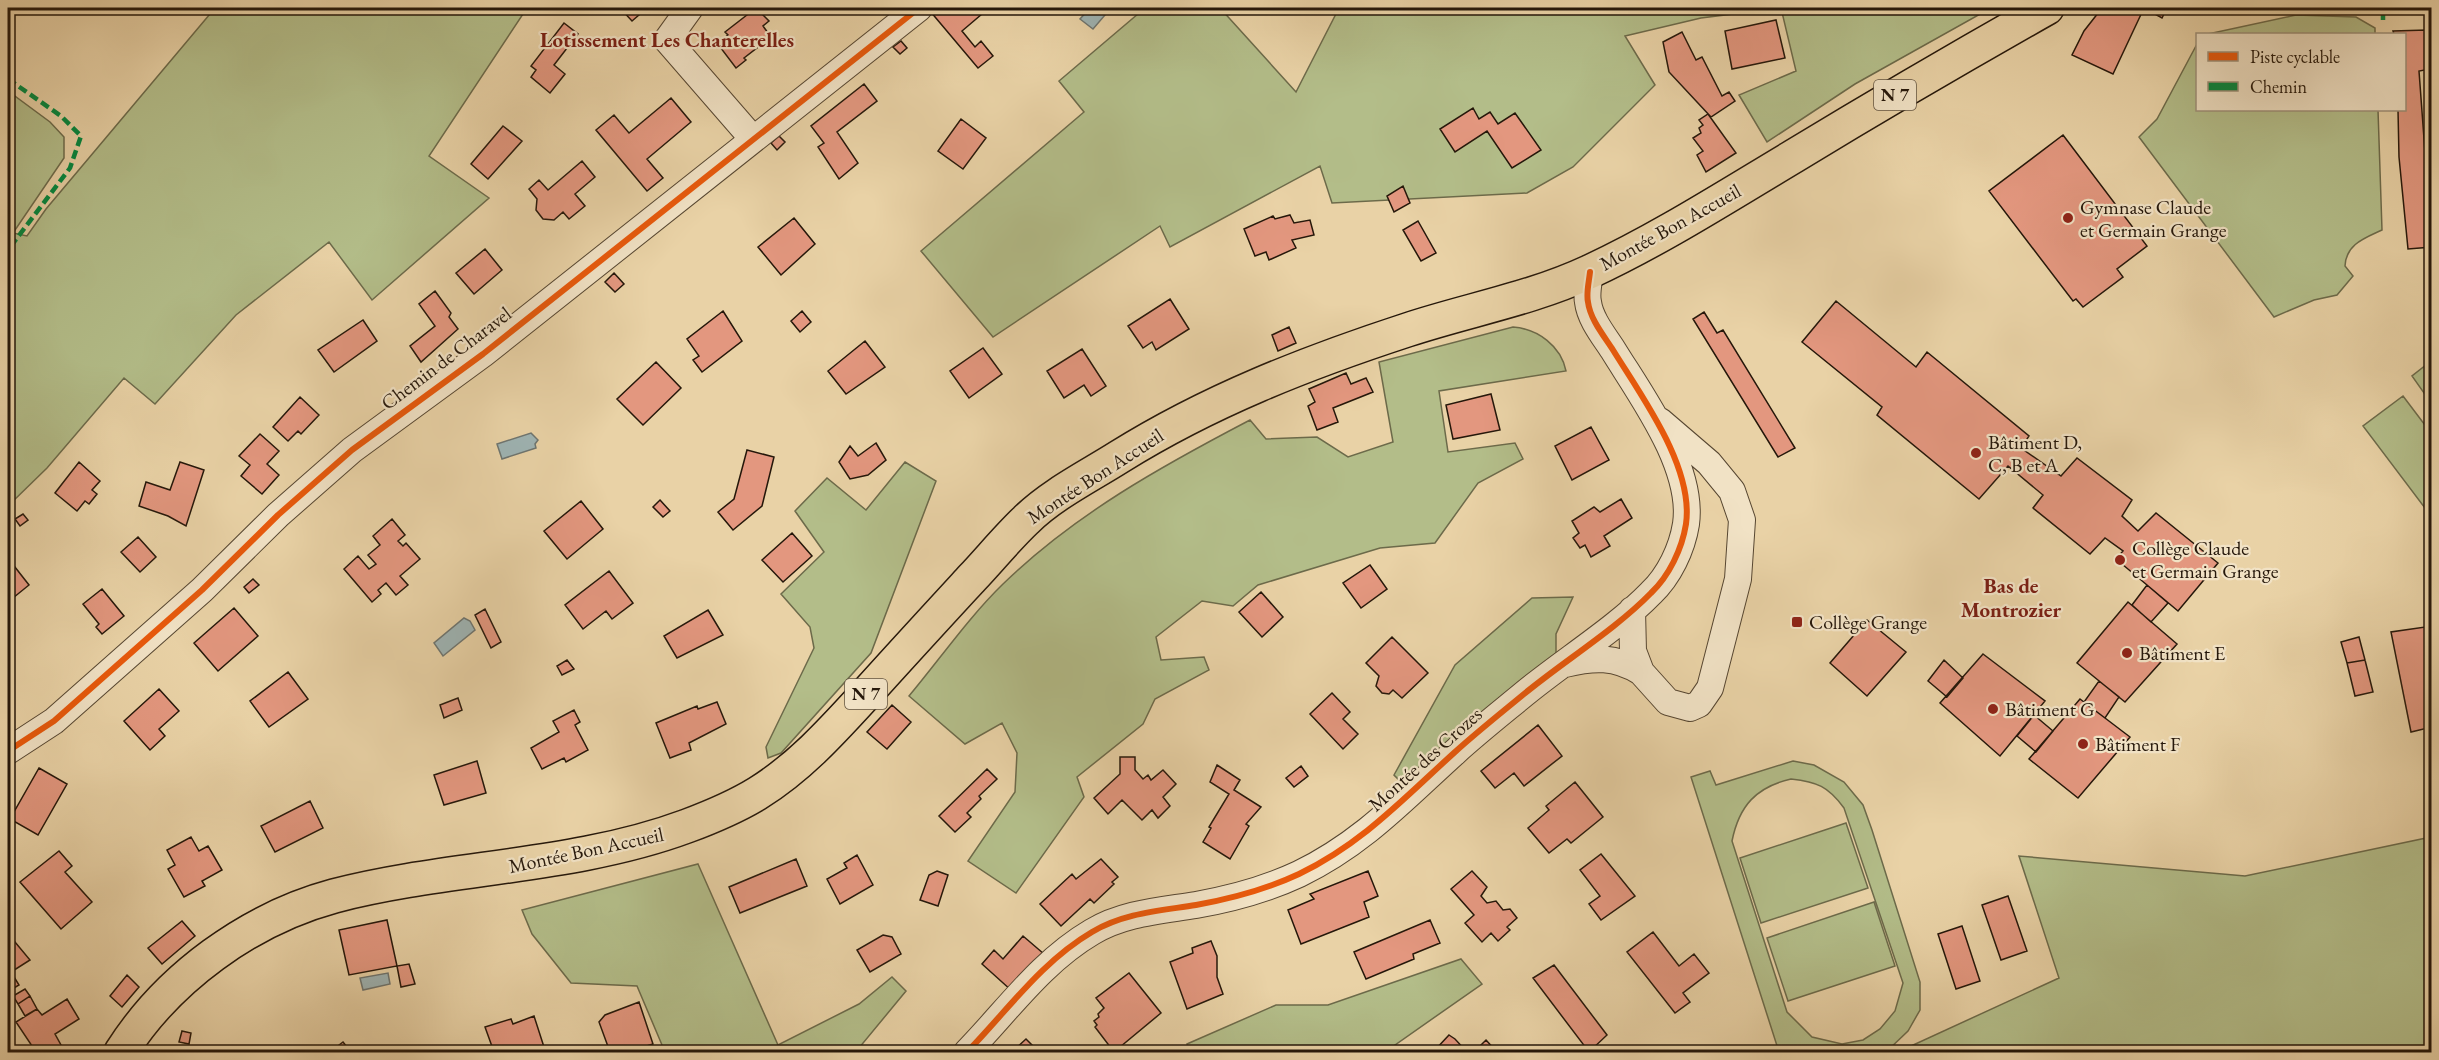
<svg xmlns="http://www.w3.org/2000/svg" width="2439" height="1060" viewBox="0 0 2439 1060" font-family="'EB Garamond',serif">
  <rect width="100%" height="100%" fill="#e9d2a6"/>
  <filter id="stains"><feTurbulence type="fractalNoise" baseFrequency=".00333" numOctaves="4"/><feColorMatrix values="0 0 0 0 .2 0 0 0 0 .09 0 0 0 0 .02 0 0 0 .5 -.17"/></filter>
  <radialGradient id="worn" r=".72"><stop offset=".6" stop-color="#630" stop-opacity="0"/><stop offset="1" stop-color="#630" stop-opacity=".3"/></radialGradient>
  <path fill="#b3bd89" stroke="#6c6a4a" stroke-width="1.5" fill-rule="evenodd" d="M 215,8 L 527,8 L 429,156 L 489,198 L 372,300 L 329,242 L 236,315 L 155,404 L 124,378 L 47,468 L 8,506 L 8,91 L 50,122 L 64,137 L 64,158 L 13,233 L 27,236 L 46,209 Z
    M 1145,8 L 1220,8 L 1296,92 L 1339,8 L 1991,8 L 1855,84 L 1767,142 L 1739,95 L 1796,71 L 1781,8 L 1701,18 L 1625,36 L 1655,85 L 1573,167 L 1527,193 L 1332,203 L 1320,166 L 1170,247 L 1160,226 L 993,337 L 921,251 L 1084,112 L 1059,81 Z
    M 2296,15 L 2356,17 L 2375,28 L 2375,34 L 2208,34 Z
    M 2197,44 L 2198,110 L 2378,110 L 2382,230 C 2365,238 2346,244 2345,266 L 2353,276 L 2337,295 L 2314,300 L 2274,317 L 2139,137 L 2157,119 Z
    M 1513,327 C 1538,329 1561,346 1566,371 L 1439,391 L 1448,452 L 1515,443 L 1523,459 L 1478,483 L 1435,543 L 1380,548 L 1258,585 L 1233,606 L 1202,601 L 1156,637 L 1161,660 L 1204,657 L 1209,670 L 1155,699 L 1143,724 L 1077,777 L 1084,797 L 1016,893 L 968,861 L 1015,792 L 1017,753 L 1002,723 L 965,744 L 909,696 C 940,659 969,617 1003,584 C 1075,514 1162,466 1250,420 L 1266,439 L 1317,437 L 1348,457 L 1393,442 L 1379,362 Z
    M 2431,361 L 2431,403 L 2412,376 Z
    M 2403,396 L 2431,433 L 2431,516 L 2363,426 Z
    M 905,462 L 936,481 L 871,653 L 781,753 L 768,758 L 766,747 L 814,648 L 810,627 L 781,594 L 824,552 L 795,511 L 827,478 L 866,510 Z
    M 1573,597 L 1556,634 L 1556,654 L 1405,786 L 1394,775 L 1455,665 L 1532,598 Z
    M 1793,761 L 1814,765 L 1844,782 L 1863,805 L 1872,830 L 1920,982 L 1920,1010 L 1908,1031 L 1886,1052 L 1779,1052 L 1691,777 L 1710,771 L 1716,785 ZM 1791,779 C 1817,782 1828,786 1844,808 L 1903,983 L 1895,1011 L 1880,1029 L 1863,1040 L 1842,1044 L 1812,1037 L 1787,1012 L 1732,841 C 1739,806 1756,787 1791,779 Z
    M 1846,823 L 1868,888 L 1761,923 L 1740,858 Z
    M 2431,837 L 2431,1052 L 1898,1052 L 2059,978 L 2019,856 L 2245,876 Z
    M 698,864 L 778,1045 L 859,1004 L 892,977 L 906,991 L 859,1048 L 852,1052 L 665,1052 L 637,986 L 571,983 L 532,934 L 522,910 Z
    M 1874,902 L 1895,966 L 1788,1001 L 1767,938 Z
    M 1461,959 L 1482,984 L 1385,1052 L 1190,1052 L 1187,1044 L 1276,1005 L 1328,1005 Z"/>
  <path fill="#9eb4b4" stroke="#6e7570" stroke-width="1.5" d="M 1090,8 L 1111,8 L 1093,29 L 1080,19 Z
    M 531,433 L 538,440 L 535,444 L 536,448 L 502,459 L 497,444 Z
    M 464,618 L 470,621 L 475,630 L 443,656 L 434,643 Z
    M 388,973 L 390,984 L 363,990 L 360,978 Z"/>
  <path fill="#e3977f" stroke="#25170a" stroke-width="1.5" d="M 620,8 L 647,8 L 632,21 Z
    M 756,8 L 769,21 L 763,26 L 771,37 L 744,58 L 746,60 L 736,68 L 717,43 L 728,35 L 725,32 Z
    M 933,8 L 989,8 L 962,31 L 975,47 L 981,41 L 993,56 L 978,68 L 930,11 Z
    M 2102,8 L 2167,8 L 2162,18 L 2144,8 L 2113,74 L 2072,55 L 2084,31 Z
    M 1776,20 L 1785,58 L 1732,69 L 1725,31 Z
    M 564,23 L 578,34 L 554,65 L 565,74 L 550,93 L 531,77 L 536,70 L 531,66 Z
    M 2427,30 L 2430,69 L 2419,71 L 2432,247 L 2408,249 L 2399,157 L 2398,110 L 2404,110 L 2404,34 L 2394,34 L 2393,31 Z
    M 1682,32 L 1696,60 L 1702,57 L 1722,96 L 1729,92 L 1735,101 L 1711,117 L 1669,72 L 1663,42 Z
    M 901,41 L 907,48 L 900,54 L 893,47 Z
    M 864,84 L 877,101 L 837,132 L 858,163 L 839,179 L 818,147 L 824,143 L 811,126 Z
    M 671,98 L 691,122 L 647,159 L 663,178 L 647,191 L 596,130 L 614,115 L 629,133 Z
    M 1473,108 L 1479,119 L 1490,112 L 1498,124 L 1515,113 L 1541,150 L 1512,168 L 1487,131 L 1455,152 L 1440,129 Z
    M 1708,114 L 1736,153 L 1706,172 L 1697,155 L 1703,151 L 1693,138 L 1701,133 L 1699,128 L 1703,125 L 1699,120 Z
    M 961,119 L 986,138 L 963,169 L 938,151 Z
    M 503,126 L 522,141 L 488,179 L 471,164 Z
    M 2063,135 L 2147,246 L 2117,269 L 2123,277 L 2083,307 L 2076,299 L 2073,301 L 1989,191 Z
    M 779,136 L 785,142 L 777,150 L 771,143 Z
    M 582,161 L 595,177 L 575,194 L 585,206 L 569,219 L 563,212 L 554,220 L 543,219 L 536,210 L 537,199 L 529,189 L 539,180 L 548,190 Z
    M 1403,186 L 1410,203 L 1394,212 L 1387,196 Z
    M 1290,215 L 1294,223 L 1310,220 L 1314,235 L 1292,240 L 1296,248 L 1269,260 L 1266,252 L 1255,256 L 1244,229 L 1273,216 L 1275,219 Z
    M 794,218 L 815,244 L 781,275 L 758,247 Z
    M 1418,221 L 1436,253 L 1421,261 L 1403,230 Z
    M 485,249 L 502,270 L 474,294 L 456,273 Z
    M 614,273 L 624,284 L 615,292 L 605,282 Z
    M 435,291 L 451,313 L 449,317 L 458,329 L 421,362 L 410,346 L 435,326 L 419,304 Z
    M 1170,299 L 1189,329 L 1156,350 L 1152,342 L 1143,348 L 1128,326 Z
    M 1836,301 L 1916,367 L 1927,352 L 2029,436 L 2021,448 L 2061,476 L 2077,458 L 2132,500 L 2122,516 L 2138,531 L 2156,513 L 2218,563 L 2178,611 L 2116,559 L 2123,551 L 2105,538 L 2090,554 L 2033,508 L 2043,495 L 2008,466 L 1979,499 L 1877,415 L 1882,407 L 1802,342 Z
    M 723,311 L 742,341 L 702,372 L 693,360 L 699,356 L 687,339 Z
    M 802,311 L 811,322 L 800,332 L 791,321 Z
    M 1704,312 L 1717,333 L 1723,330 L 1795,448 L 1778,457 L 1693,319 Z
    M 363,320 L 377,341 L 334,372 L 318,350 Z
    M 1289,327 L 1296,343 L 1278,351 L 1272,335 Z
    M 865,341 L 885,367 L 846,394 L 828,371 Z
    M 983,348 L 1002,374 L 969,398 L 950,371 Z
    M 1082,349 L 1106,386 L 1091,396 L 1084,385 L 1064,398 L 1047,371 Z
    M 656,362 L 681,388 L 643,425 L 617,399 Z
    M 1346,373 L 1351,384 L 1366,378 L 1373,392 L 1333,408 L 1338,422 L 1317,430 L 1308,406 L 1315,402 L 1309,389 Z
    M 1491,394 L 1500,430 L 1453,439 L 1446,405 Z
    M 300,397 L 319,415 L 301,434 L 298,431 L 288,441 L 273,427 Z
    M 1591,427 L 1609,460 L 1572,480 L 1555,446 Z
    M 260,434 L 279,451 L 267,464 L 279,475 L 262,494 L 241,476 L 250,465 L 239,456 Z
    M 876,443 L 886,460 L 868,475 L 850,479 L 839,462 L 850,446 L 858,456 Z
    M 747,450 L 774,457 L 762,506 L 733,530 L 718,512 L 734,499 Z
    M 79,462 L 100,481 L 92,490 L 97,494 L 89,504 L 85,501 L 77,511 L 55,493 Z
    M 180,462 L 204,470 L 186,526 L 168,516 L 139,506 L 146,482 L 170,490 Z
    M 1621,499 L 1632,518 L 1604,536 L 1610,546 L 1591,557 L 1585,545 L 1580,548 L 1573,538 L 1579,533 L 1572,521 L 1594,507 L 1600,512 Z
    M 660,500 L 670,511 L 663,517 L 653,507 Z
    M 581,501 L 603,529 L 567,559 L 544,531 Z
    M 23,514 L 28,520 L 20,526 L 15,519 Z
    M 392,519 L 405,535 L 398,541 L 403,546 L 406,543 L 420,559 L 400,576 L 408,585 L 396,595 L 386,583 L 378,590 L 381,594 L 372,602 L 344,569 L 358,556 L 369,569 L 376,564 L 368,555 L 380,545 L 373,536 Z
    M 792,533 L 812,556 L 783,582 L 762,560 Z
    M 138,537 L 156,557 L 140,572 L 121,552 Z
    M 11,562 L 29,585 L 8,602 L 8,565 Z
    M 1370,565 L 1387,589 L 1361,608 L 1343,583 Z
    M 609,571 L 633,603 L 612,619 L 606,611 L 583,629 L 565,605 Z
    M 253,579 L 259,585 L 249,593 L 244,587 Z
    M 2147,585 L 2168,603 L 2151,622 L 2132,605 Z
    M 102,589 L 124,616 L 102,634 L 96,627 L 99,624 L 83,604 Z
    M 1261,592 L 1283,617 L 1262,637 L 1239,612 Z
    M 2128,602 L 2177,644 L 2125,702 L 2077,663 Z
    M 234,608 L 258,636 L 218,671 L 194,643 Z
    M 485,609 L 501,642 L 491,648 L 475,615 Z
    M 708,610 L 723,635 L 677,658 L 664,636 Z
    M 1867,620 L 1906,652 L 1867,696 L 1830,663 Z
    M 2432,626 L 2432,727 L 2411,732 L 2391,632 Z
    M 1392,637 L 1428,673 L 1402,698 L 1393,690 L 1389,694 L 1382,693 L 1376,686 L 1379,676 L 1366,663 Z
    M 2359,637 L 2365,660 L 2347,663 L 2341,642 Z
    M 1983,654 L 2045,701 L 2000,756 L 1940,703 Z
    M 567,660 L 574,669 L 562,675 L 557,666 Z
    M 1944,660 L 1963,678 L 1947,697 L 1928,681 Z
    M 2365,660 L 2373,692 L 2355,696 L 2347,663 Z
    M 288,672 L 308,699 L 269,727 L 250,701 Z
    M 2099,681 L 2119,697 L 2105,718 L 2084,702 Z
    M 159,689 L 179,711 L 159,729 L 165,736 L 150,750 L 124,721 Z
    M 1332,693 L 1350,712 L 1343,719 L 1358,734 L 1343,749 L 1310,714 Z
    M 458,698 L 462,710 L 444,718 L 440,705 Z
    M 2080,699 L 2130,737 L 2078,798 L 2029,759 Z
    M 717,702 L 726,724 L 689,743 L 691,750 L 670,758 L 656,723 L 697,706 L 698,709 Z
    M 892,705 L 911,722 L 887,749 L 867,732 Z
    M 574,710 L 580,722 L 575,725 L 588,750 L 566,762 L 564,758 L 542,769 L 531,748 L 559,732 L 553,721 Z
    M 2034,715 L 2053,731 L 2036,752 L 2017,736 Z
    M 1538,725 L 1562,756 L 1524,786 L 1514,773 L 1495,788 L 1481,771 Z
    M 1120,757 L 1135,757 L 1135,770 L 1143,779 L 1148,775 L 1151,780 L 1163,770 L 1176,784 L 1163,797 L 1170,806 L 1158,818 L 1152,810 L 1142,820 L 1122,800 L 1108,814 L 1094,798 L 1120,774 Z
    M 477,761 L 486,793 L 444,805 L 434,775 Z
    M 1217,765 L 1240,780 L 1234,790 L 1261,807 L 1246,824 L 1249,826 L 1230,859 L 1203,842 L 1211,828 L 1209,827 L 1229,794 L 1210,782 Z
    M 1301,766 L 1308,776 L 1294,787 L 1286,778 Z
    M 39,768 L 67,784 L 38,835 L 10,819 Z
    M 987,769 L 997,779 L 979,796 L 981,799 L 967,813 L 971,817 L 955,832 L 939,816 Z
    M 1575,782 L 1603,817 L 1571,843 L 1567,839 L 1549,853 L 1528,828 L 1549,810 L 1546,806 Z
    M 310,801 L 323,828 L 275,852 L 261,826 Z
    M 191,837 L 199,851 L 208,846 L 222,870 L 202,881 L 205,886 L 184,897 L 168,869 L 175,865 L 167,850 Z
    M 59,851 L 72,866 L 65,872 L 92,902 L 61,929 L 20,882 Z
    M 1601,854 L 1635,896 L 1601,920 L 1589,904 L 1600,896 L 1580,870 Z
    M 857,855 L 873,885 L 840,904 L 827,879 L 847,868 L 844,863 Z
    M 796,859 L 807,886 L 740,913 L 729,887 Z
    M 1101,859 L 1118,877 L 1112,882 L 1114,884 L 1094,903 L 1090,899 L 1061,926 L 1040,904 L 1072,874 L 1076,879 Z
    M 937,871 L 948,875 L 938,906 L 920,900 L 929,875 Z
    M 1368,871 L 1378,896 L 1364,902 L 1369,917 L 1301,944 L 1288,910 L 1314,899 L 1310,894 Z
    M 1472,871 L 1487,887 L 1481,896 L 1487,903 L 1496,901 L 1503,910 L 1510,909 L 1517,918 L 1507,927 L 1510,930 L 1498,941 L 1491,933 L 1482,942 L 1465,923 L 1474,915 L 1451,889 Z
    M 2008,896 L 2027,951 L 2001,960 L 1982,905 Z
    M 387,920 L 397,966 L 349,975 L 339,930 Z
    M 1430,920 L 1440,943 L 1413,954 L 1414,959 L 1366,979 L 1354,952 Z
    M 182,921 L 195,936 L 162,964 L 148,948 Z
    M 1962,926 L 1980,981 L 1956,989 L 1938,934 Z
    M 1653,932 L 1679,966 L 1694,954 L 1709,973 L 1683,993 L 1690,1002 L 1675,1013 L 1627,952 Z
    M 883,935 L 892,937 L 901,954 L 870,972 L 857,950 Z
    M 10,936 L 30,960 L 11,972 L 19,985 L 9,991 L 8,937 Z
    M 1023,936 L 1044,954 L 1012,991 L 982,964 L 994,950 L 1003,959 Z
    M 1211,941 L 1217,956 L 1217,977 L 1223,994 L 1187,1009 L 1170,962 L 1193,953 L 1192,948 Z
    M 409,964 L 415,984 L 401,987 L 397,966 Z
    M 1554,965 L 1607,1035 L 1589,1052 L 1533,978 Z
    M 1129,973 L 1161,1013 L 1114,1052 L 1095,1027 L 1097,1025 L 1094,1021 L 1099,1017 L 1098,1014 L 1104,1008 L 1096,998 Z
    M 127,975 L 139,987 L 122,1007 L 110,996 Z
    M 25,989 L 30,996 L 18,1004 L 13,996 Z
    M 30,996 L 37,1009 L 25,1016 L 18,1004 Z
    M 67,999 L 79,1019 L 55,1034 L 61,1045 L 48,1052 L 36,1052 L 16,1022 L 37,1009 L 42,1015 Z
    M 639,1002 L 653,1044 L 627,1052 L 610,1052 L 599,1022 L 605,1015 Z
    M 534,1016 L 544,1047 L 538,1049 L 539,1052 L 494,1052 L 485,1027 L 511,1019 L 513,1024 Z
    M 182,1031 L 191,1033 L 189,1044 L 179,1042 Z
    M 1449,1035 L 1455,1039 L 1467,1052 L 1440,1052 L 1436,1049 Z
    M 1026,1039 L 1039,1052 L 1012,1052 Z
    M 1486,1040 L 1497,1052 L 1473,1052 L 1479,1047 Z
    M 343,1042 L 351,1052 L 330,1052 Z"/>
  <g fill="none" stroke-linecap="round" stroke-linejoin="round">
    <defs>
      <path id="minor" d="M 690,8 L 667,40 L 753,139
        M 1632,610 L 1633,651 L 1641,672 L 1668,702 L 1690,708 L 1699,704 L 1710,688 L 1738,579 L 1742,520 L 1732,491 L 1709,463 L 1660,421
        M 1565,664 C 1594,657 1615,656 1641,672
        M 8,751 L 54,721 L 202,590 L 278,515 L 352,450 L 483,354 L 919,8
        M 967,1052 C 1007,1011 1041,962 1092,932 C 1124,913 1159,911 1196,905 C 1230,899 1267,889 1299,874 C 1363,843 1404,798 1455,752 C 1477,732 1501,713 1524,694 C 1564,661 1616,629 1651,593 C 1669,576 1682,549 1686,524 C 1694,467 1642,397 1613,350 C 1604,336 1590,319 1588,302 C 1586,293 1589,282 1590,272"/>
      <path id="primary" d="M 121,1052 C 168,978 249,919 334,896 C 450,866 574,868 687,826 C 711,817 737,806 758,793 C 800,767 833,730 866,694 C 901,655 937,616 972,578 C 990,559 1007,538 1026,520 C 1051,495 1089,476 1119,457 C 1209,401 1306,363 1407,330 C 1467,310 1531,299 1589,272 C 1660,239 1727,196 1794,156 C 1878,105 1962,56 2047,8"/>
    </defs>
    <use href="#minor" stroke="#564631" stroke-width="28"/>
    <use href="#primary" stroke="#25170a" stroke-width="36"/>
    <use href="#minor" stroke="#f1e2c5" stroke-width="26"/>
    <use href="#primary" stroke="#e9d2a6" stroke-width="33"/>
    <path stroke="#00873e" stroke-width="4.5" stroke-dasharray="9 4.5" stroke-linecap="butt" d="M 2383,20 L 2383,8
      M 8,79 L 61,116 L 81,136 L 70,168 L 8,250"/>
    <defs>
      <path id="cycleway" d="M 8,751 L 54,721 L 202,590 L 278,515 L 352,450 L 483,354 L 919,8
        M 967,1052 C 1007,1011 1041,962 1092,932 C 1124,913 1159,911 1196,905 C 1230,899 1267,889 1299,874 C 1363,843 1404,798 1455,752 C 1477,732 1501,713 1524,694 C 1564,661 1616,629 1651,593 C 1669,576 1682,549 1686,524 C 1694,467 1642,397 1613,350 C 1604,336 1590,319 1588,302 C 1586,293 1589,282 1590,272"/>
    </defs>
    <use href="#cycleway" stroke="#f1e2c5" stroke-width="10"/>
    <use href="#cycleway" stroke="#e8590c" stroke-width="6"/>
  </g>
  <g fill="#8f2418" stroke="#f1e2c5" stroke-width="2">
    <circle cx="2068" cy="218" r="6"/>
    <circle cx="1976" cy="453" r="6"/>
    <circle cx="2120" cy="560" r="6"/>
    <rect x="1791" y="616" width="12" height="12" rx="3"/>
    <circle cx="2127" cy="653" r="6"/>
    <circle cx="1993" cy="709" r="6"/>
    <circle cx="2083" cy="744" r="6"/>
  </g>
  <g text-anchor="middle" stroke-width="4.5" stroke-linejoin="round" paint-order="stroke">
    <g fill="#f1e2c5" stroke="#625442" stroke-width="1.5">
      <rect x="1874" y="80" width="42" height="30" rx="4.5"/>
      <rect x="845" y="679" width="42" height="30" rx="4.5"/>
    </g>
    <g font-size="18" font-weight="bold" fill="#25170a">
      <text x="1895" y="101">N 7</text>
      <text x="866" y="700">N 7</text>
    </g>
    <g font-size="20" fill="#25170a" stroke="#f1e2c5" text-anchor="start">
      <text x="2080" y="214">Gymnase Claude<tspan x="2080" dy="23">et Germain Grange</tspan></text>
      <text x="1988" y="449">Bâtiment D,<tspan x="1988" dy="23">C, B et A</tspan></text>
      <text x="2132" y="555">Collège Claude<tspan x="2132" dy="23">et Germain Grange</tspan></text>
      <text x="1809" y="629">Collège Grange</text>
      <text x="2139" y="660">Bâtiment E</text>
      <text x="2005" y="716">Bâtiment G</text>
      <text x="2095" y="751">Bâtiment F</text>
    </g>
    <g font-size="20" fill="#25170a" stroke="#f1e2c5">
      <text transform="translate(1670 227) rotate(-29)" y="7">Montée Bon Accueil</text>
      <text transform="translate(446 358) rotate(-37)" y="7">Chemin de Charavel</text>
      <text transform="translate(1095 476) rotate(-33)" y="7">Montée Bon Accueil</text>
      <text transform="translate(1425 759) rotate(-42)" y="7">Montée des Crozes</text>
      <text transform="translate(586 850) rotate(-12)" y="7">Montée Bon Accueil</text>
    </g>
    <g font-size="21" font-weight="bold" fill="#7a1f14" stroke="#f1e2c5">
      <text x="667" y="47">Lotissement Les Chanterelles</text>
      <text x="2011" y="593">Bas de<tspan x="2011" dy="24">Montrozier</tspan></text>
    </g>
  </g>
  <rect width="2439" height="1060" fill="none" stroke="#e9d2a6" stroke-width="30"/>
  <rect x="9" y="9" width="2421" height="1042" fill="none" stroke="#25170a" stroke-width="3"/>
  <rect x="15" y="15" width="2409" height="1030" fill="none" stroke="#25170a" stroke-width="1.5"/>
  <rect x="2196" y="33" width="210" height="78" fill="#f1e2c5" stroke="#9f917a" stroke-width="1.5"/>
  <rect x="2208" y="52" width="30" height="9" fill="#e8590c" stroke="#9f917a" stroke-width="1.5"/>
  <text x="2250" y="63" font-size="18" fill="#25170a">Piste cyclable</text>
  <rect x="2208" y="82" width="30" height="9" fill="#00873e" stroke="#9f917a" stroke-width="1.5"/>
  <text x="2250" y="93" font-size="18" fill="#25170a">Chemin</text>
  <rect width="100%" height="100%" filter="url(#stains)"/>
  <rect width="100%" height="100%" fill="url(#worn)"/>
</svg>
